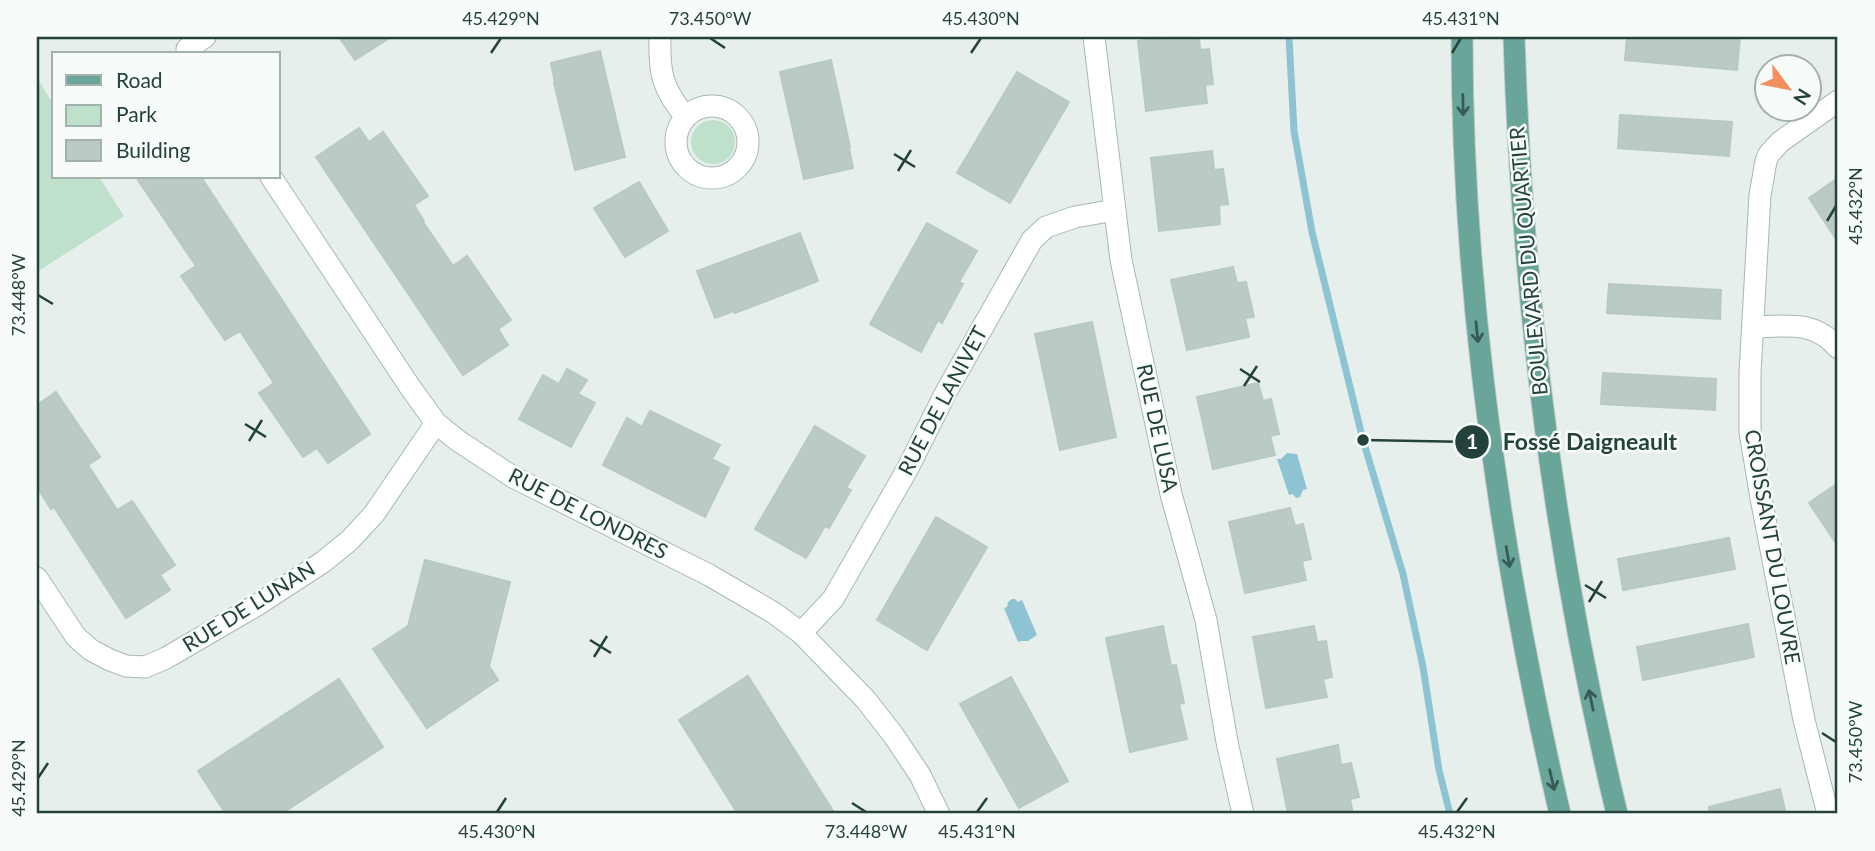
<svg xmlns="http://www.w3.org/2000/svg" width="1875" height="851" viewBox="0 0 1875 851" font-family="Lato,sans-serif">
  <rect width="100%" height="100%" fill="#e6efec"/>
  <path fill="#bfe0ca" d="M 37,78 L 54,105 L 54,177 L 99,177 L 124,216 L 37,272 Z
    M691 142a22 22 0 1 1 44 0a22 22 0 1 1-44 0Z"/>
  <path fill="#8ec3d4" d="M 1287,453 L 1297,454 L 1307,489 L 1303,490 L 1300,497 L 1296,498 L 1293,494 L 1289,495 L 1277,459 L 1281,459 Z
    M 1012,599 L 1015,599 L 1018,602 L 1022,600 L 1037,635 L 1028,641 L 1021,641 L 1018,642 L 1004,608 L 1007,607 L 1008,602 Z"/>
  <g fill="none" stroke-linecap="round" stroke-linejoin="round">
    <path stroke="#8ec3d4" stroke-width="7" d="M 1289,37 L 1294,131 L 1312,232 L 1363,440 L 1403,574 L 1423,667 L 1439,770 L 1450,814"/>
  </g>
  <path fill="#bbcac5" stroke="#b8c9c3" stroke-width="2" d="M 339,37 L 391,37 L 355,60 Z
    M 1172,37 L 1199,37 L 1200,50 L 1209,49 L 1213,84 L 1205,85 L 1207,103 L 1146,111 L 1138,41 Z
    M 1627,37 L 1740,37 L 1737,70 L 1625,60 Z
    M 600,51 L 625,157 L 575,170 L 554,83 L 555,83 L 551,63 Z
    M 831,60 L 850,147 L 849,148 L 853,168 L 804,179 L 780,72 Z
    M 1017,72 L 1069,102 L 1010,203 L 957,173 Z
    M 1620,115 L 1732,122 L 1729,156 L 1618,148 Z
    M 359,128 L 369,142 L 383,132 L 428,196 L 414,205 L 424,221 L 423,222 L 453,266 L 467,256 L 511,320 L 498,329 L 508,345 L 463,375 L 316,157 Z
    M 1212,151 L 1214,170 L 1223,169 L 1228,204 L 1219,205 L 1220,224 L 1159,231 L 1151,158 Z
    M 136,177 L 201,177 L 370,434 L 328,463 L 317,448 L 303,457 L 259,393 L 274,383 L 240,331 L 225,340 L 181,276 L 196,266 Z
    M 1838,178 L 1838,242 L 1809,198 Z
    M 639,182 L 668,231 L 625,257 L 594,208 Z
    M 927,223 L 977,251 L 959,282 L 963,284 L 942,323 L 938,320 L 921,352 L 870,324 Z
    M 800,233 L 818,281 L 735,313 L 734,311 L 715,318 L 697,271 Z
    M 1233,267 L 1237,283 L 1246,282 L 1254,317 L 1245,318 L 1249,337 L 1187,350 L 1171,280 Z
    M 1609,284 L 1721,290 L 1720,319 L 1607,313 Z
    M 1092,322 L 1116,437 L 1060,450 L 1035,334 Z
    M 567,369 L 587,380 L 578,394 L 595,403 L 571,447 L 519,419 L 543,375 L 559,384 Z
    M 1603,373 L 1716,379 L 1715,410 L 1601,404 Z
    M 1258,383 L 1263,401 L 1271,399 L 1279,434 L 1270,436 L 1275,455 L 1213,469 L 1197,397 Z
    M 56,392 L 100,457 L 88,465 L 117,510 L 132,501 L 175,565 L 160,575 L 170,590 L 126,618 L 54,507 L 51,509 L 37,487 L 37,405 Z
    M 650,411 L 720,445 L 712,459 L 729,468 L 705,517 L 603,465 L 627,418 L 642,427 Z
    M 815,426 L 865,456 L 846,488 L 851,490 L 829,528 L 825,526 L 806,558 L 755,529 Z
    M 1838,483 L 1838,546 L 1809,503 Z
    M 1290,508 L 1295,526 L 1303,524 L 1311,559 L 1302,561 L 1306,580 L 1245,593 L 1229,522 Z
    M 936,517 L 987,547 L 927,650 L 877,620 Z
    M 1729,538 L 1735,569 L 1623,590 L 1618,559 Z
    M 425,560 L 510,582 L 489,666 L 498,680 L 427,728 L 373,649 L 408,626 Z
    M 1748,624 L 1754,657 L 1643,680 L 1637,647 Z
    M 1163,626 L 1171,666 L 1176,665 L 1184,703 L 1179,704 L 1187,739 L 1130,752 L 1106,638 Z
    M 1314,626 L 1317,642 L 1326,641 L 1332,677 L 1323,679 L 1327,697 L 1266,708 L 1253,637 Z
    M 748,676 L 802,762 L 835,814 L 738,814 L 706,763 L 679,720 Z
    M 1011,677 L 1068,781 L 1019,808 L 960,704 Z
    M 339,679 L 383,747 L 281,814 L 226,814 L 198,771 Z
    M 1338,745 L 1341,765 L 1351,763 L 1359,797 L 1350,799 L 1353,814 L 1288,814 L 1277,759 Z
    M 1780,789 L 1786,814 L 1710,814 L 1709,807 Z"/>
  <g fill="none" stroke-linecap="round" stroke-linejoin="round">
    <defs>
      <path id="minor" d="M 660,37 C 659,73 662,89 686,117
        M 1094,37 L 1121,260 L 1171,494 L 1206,620 L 1227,742 L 1243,814
        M 187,49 L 205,37
        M676 142a36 36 0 1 1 72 0a36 36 0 1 1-72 0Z
        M 271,177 L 410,387 L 436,423 L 457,440 L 513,477 L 709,575 L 774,613 L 801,633 L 866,700 L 894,736 L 920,775 L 939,814
        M 1753,327 C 1786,326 1814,320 1838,348
        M 37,578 L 76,637 L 91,650 L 110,660 L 126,666 L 145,667 L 166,658 L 257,605 L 323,562 L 350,540 L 374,514 L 436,423
        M 801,633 L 833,599 L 908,468 L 946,392 L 1032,240 L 1046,227 L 1075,217 L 1115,210
        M 1828,814 L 1804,720 L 1761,498 L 1750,432 L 1750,373 L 1760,195 L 1766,161 L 1769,154 L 1780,142 L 1838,101"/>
      <path id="major" d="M 1462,37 C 1462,299 1501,559 1560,814
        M 1514,37 C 1522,302 1555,556 1617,814"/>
    </defs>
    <use href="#minor" stroke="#a8b8b4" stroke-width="23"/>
    <use href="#major" stroke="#c2cac8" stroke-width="23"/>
    <use href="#minor" stroke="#fff" stroke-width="21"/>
    <use href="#major" stroke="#6aa59a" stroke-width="21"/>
  </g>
  <defs><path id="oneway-shaft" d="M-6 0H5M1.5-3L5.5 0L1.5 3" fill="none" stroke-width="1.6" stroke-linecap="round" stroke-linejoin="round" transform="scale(1.75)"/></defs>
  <g stroke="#365b54">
    <use href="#oneway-shaft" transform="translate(1463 105) rotate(89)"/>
    <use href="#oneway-shaft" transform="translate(1477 332) rotate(84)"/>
    <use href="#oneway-shaft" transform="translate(1508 557) rotate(80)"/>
    <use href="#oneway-shaft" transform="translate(1591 700) rotate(-102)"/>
    <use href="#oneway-shaft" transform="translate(1552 780) rotate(77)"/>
  </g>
  <path fill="none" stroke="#24423c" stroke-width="2.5" d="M 710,38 L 725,48M 491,53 L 501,38M 971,53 L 981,38M 1452,53 L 1461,38M 894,154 L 915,167M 898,171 L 911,150M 1827,221 L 1836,206M 38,295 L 53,304M 1240,369 L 1260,382M 1244,386 L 1257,366M 245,424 L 266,437M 249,441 L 262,420M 1585,585 L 1606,598M 1589,602 L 1602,581M 590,640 L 611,653M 594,657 L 607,636M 1822,733 L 1836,742M 38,778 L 48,763M 852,803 L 866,812M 497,812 L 506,798M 977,812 L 987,798M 1457,812 L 1467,798"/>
  <g text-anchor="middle" stroke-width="5" stroke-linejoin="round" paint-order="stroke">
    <g font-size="21" fill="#24423c" stroke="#f7fbf9">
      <text transform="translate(1529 261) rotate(-95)" y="7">BOULEVARD DU QUARTIER</text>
      <text transform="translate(943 401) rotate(-62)" y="7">RUE DE LANIVET</text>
      <text transform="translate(1157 428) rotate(78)" y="7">RUE DE LUSA</text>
      <text transform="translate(588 514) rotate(27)" y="7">RUE DE LONDRES</text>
      <text transform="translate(1772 547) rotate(80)" y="7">CROISSANT DU LOUVRE</text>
      <text transform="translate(249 607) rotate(-32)" y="7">RUE DE LUNAN</text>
    </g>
  </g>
  <path fill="none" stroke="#24423c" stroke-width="2.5" d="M1363 440L1472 442"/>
  <g fill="#24423c" stroke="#f7fbf9" stroke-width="2.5">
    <circle cx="1363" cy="440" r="7"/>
    <circle cx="1472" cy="442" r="18"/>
  </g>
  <g font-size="21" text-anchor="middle" font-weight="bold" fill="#fff">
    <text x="1472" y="449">1</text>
  </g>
  <g font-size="23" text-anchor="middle" font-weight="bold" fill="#24423c" stroke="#f7fbf9" stroke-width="5" stroke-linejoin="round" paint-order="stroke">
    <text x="1590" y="450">Fossé Daigneault</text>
  </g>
  <rect width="1875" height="851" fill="none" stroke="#f7fbf9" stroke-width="77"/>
  <rect x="52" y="52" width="228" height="126" fill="#f7fbf9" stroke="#a3b1ad" stroke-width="2"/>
  <rect x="66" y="75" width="35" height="10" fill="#6aa59a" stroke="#a3b1ad" stroke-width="2"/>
  <text x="116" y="88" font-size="21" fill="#24423c">Road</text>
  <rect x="66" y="105" width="35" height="21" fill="#bfe0ca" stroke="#a3b1ad" stroke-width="2"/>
  <text x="116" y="122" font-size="21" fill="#24423c">Park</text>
  <rect x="66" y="140" width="35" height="21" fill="#bbcac5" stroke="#a3b1ad" stroke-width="2"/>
  <text x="116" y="158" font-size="21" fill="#24423c">Building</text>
  <g transform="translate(1788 88) rotate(122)"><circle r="33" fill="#f7fbf9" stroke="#a3b1ad" stroke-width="2"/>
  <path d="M0-5L12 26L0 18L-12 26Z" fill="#f48f5f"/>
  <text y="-10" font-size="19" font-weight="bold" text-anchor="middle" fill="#24423c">N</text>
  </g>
  <rect x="38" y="38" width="1798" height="774" fill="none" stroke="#24423c" stroke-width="2.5"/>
  <g font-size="18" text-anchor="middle" fill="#24423c">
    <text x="501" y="25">45.429°N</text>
    <text x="710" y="25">73.450°W</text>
    <text x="981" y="25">45.430°N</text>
    <text x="1461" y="25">45.431°N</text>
    <text transform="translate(1856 206) rotate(-90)" y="6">45.432°N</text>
    <text transform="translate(19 295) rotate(-90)" y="6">73.448°W</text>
    <text transform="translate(1856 742) rotate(-90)" y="6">73.450°W</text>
    <text transform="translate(19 778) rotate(-90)" y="6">45.429°N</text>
    <text x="497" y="838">45.430°N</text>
    <text x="866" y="838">73.448°W</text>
    <text x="977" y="838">45.431°N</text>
    <text x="1457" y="838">45.432°N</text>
  </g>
</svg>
